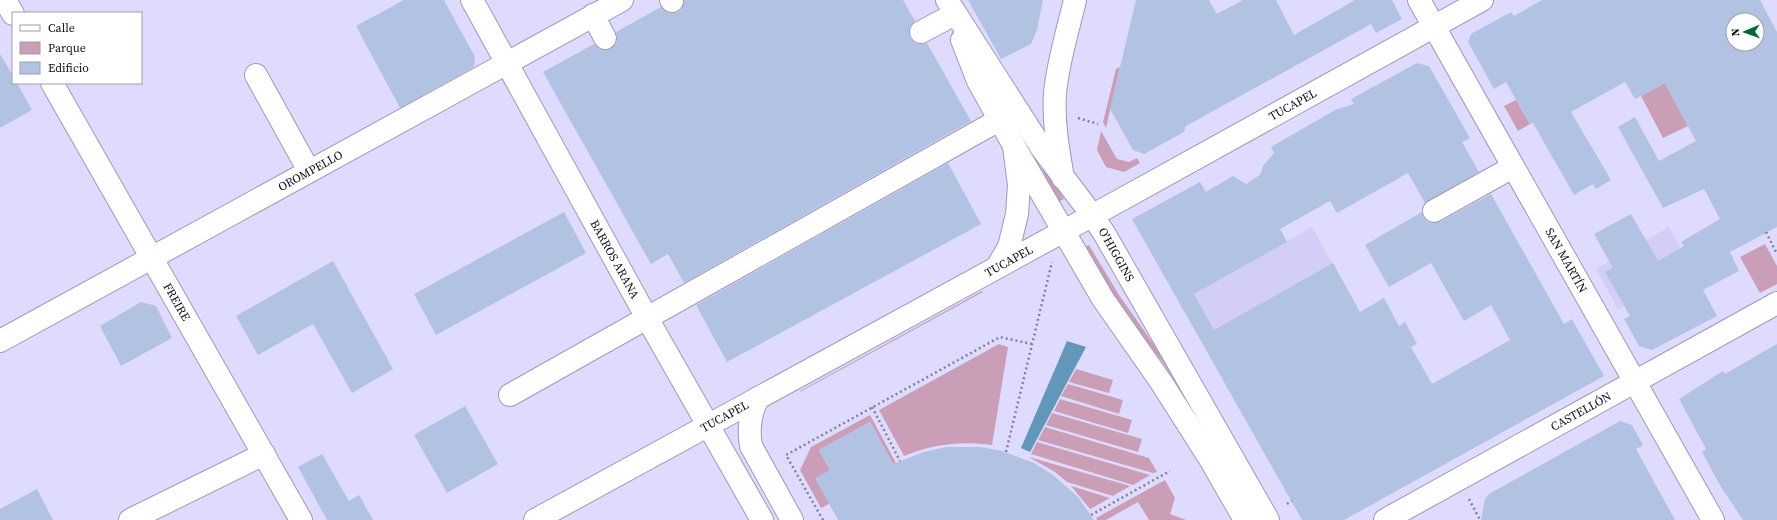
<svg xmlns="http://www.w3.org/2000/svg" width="1777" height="520" viewBox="0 0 1777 520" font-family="'Source Serif 4',serif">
  <rect width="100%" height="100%" fill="#dfdbff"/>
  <path fill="#d3cef8" d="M 1312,227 L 1356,305 L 1324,324 L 1317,520 L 1179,303 Z
    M 1669,227 L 1691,269 L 1618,309 L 1596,269 Z"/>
  <path fill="#ca9eb6" d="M 1120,67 L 1106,128 L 1103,122 L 1116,69 Z
    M 1665,83 L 1688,126 L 1663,138 L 1641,96 Z
    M 1516,100 L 1530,124 L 1518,131 L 1504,106 Z
    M 1101,131 L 1117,159 L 1129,162 L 1137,158 L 1140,163 L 1124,172 L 1106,167 L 1097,150 Z
    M 1034,145 L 1064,199 L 1058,202 L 1037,159 Z
    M 1765,244 L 1777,266 L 1777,284 L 1760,293 L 1740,257 Z
    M 1089,245 L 1119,295 L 1162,356 L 1185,396 L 1163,363 L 1128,318 L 1083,248 Z
    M 982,291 L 983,292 L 800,392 L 800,391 Z
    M 999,344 L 1008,347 L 992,445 C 962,441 933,444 904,456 L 879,410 Z
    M 1076,369 L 1113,380 L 1109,393 L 1069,382 Z
    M 1068,384 L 1123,400 L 1119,414 L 1061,396 Z
    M 1060,399 L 1132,420 L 1128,433 L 1054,411 Z
    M 1052,413 L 1142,439 L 1138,452 L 1046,425 Z
    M 870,415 L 896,463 L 893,464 L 870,422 L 819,450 L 830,470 L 829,504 L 821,508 L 800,470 L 811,447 Z
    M 1045,427 L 1149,458 L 1157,472 L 1153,473 L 1038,440 Z
    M 1037,442 L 1150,475 L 1133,485 L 1031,454 Z
    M 1029,457 L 1130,486 L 1113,496 L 1067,482 L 1055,472 Z
    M 1165,480 L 1175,498 L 1170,514 L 1186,520 L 1149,520 L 1138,502 L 1106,520 L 1097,520 L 1096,518 Z
    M 1071,486 L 1110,498 L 1090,509 Z"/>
  <path fill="#6397b9" d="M 1067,341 L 1086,347 L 1030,452 L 1021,448 Z"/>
  <path fill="#b2c2e3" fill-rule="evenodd" d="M 404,0 L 444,0 L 474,55 L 475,61 L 474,67 L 400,108 L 356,26 Z
    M 684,0 L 903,0 L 915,21 L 911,25 L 909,31 L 910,38 L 915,43 L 920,44 L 927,43 L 971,121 L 684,283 L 668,254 L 651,264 L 543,72 L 594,44 L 599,49 L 604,50 L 610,49 L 616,44 L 617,38 L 616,32 L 661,7 L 668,13 L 676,13 L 681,10 Z
    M 968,0 L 1043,0 L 1037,30 L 1031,44 L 1001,59 Z
    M 1136,0 L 1209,0 L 1217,14 L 1243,0 L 1276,0 L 1294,35 L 1355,0 L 1392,0 L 1402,19 L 1376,33 L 1371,24 L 1186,126 L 1184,132 L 1144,154 L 1133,150 L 1110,109 Z
    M 1542,0 L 1760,0 L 1777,32 L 1777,227 L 1730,252 L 1739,271 L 1703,290 L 1717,316 L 1652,350 L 1639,346 L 1624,319 L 1630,316 L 1605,272 L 1613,268 L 1594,234 L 1631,214 L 1658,261 L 1684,246 L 1681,242 L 1720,219 L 1704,189 L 1663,208 L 1618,127 L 1635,117 L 1659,161 L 1696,141 L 1665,83 L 1635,99 L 1625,82 L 1571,112 L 1611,180 L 1596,189 L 1593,184 L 1574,195 L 1533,123 L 1530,124 L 1506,82 L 1494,89 L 1468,42 L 1471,34 L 1511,12 L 1514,16 ZM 1733,20 L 1757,20 L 1757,44 L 1733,44 Z
    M 0,54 L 13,76 L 13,83 L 17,83 L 32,110 L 0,128 Z
    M 1417,63 L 1429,66 L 1470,138 L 1462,142 L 1479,172 L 1425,203 L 1408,173 L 1337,213 L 1330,201 L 1280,229 L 1287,242 L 1194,294 L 1214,330 L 1333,263 L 1360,312 L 1384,298 L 1399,326 L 1405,322 L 1417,344 L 1411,347 L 1432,384 L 1510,340 L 1491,305 L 1464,321 L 1431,263 L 1389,287 L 1365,245 L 1422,212 L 1423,217 L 1428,222 L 1433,223 L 1440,222 L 1491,194 L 1564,324 L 1572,319 L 1604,376 L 1344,520 L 1302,520 L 1132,219 L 1200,182 L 1206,192 L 1233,176 L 1246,184 L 1260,175 L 1263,166 L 1274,153 L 1271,147 L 1335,110 L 1354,104 L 1351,99 Z
    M 948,163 L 981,224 L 727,362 L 696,305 Z
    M 564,212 L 586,253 L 436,335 L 414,294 Z
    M 333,261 L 393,369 L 352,393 L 313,324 L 258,355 L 236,316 Z
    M 141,302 L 156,306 L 172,338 L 121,366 L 100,326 Z
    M 1777,344 L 1777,520 L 1743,520 L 1721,487 L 1702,452 L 1706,449 L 1679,399 L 1723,371 L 1725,374 Z
    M 465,406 L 498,464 L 447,493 L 414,435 Z
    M 1620,421 L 1632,425 L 1643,445 L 1636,449 L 1675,520 L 1481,520 L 1485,499 L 1489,494 Z
    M 870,422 L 893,464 L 924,452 L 946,447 L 980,447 L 1002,451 L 1034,463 L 1053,475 L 1078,497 L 1094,520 L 838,520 L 815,478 L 830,470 L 819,450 Z
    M 322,454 L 349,501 L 359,495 L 373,520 L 327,520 L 298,467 Z
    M 37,489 L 53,520 L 0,520 L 0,509 Z"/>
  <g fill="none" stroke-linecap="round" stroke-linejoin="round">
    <defs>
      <g id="minor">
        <path id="s1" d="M 472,0 L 647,318 L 762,520"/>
        <path d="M 671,0 L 672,1"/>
        <path d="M 593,15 L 605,38"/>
        <path d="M 921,32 L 955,14"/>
        <path d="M 256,75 L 309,171"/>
        <path d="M 1014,146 L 1103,299 L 1161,382 L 1210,459 L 1245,520"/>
        <path d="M 1063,178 C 1058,149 1053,121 1055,93 C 1058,61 1068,30 1075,0"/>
        <path d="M 1434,211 L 1513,167"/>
        <path id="s2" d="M 0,341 L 622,0"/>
        <path d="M 510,395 L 999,120"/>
        <path d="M 758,398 C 750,413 748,429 751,446 L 792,520"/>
        <path d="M 130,520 L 264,454"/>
        <path id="s3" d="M 1385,520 L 1777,303"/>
      </g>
      <g id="major">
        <path d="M 5,0 L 13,14"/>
        <path id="s4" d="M 947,0 L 1043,150 L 1092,215 L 1104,233 L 1268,520"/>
        <path id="s5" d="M 1419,0 L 1713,520"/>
        <path d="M 962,40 L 978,81 L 1014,146 L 1019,185 L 1017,214 L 1009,247 L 997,267"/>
        <path id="s6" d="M 52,83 L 301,520"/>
        <path id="s7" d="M 535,520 L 1117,202 L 1482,0"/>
      </g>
    </defs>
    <use href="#minor" stroke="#9d99ba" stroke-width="24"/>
    <use href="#major" stroke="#9d99ba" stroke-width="24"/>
    <path stroke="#838099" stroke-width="2.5" stroke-dasharray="2 3" stroke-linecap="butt" d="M 1078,118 L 1098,124
      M 1766,232 L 1777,254
      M 872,407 L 900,461
      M 1006,452 L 1052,262
      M 1469,499 L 1480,520
      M 1287,504 L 1292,501
      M 1091,515 L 1170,471
      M 823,520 L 786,455 L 1000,337 L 1032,344"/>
    <use href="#minor" stroke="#fff" stroke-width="22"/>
    <use href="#major" stroke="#fff" stroke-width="22"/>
  </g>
  <g text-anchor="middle" stroke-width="3.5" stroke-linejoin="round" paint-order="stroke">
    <g font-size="12" fill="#100e1a" stroke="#fff">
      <text dy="4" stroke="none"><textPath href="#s7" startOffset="864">TUCAPEL</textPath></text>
      <text dy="4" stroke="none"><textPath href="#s2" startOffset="354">OROMPELLO</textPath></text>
      <text dy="4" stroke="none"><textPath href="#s4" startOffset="306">O'HIGGINS</textPath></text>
      <text dy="4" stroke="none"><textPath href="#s1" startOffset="296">BARROS ARANA</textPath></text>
      <text dy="4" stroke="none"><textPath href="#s5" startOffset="299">SAN MARTÍN</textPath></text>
      <text dy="4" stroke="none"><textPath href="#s7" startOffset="540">TUCAPEL</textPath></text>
      <text dy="4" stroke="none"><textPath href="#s6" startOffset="252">FREIRE</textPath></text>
      <text dy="4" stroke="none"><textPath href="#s3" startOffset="224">CASTELLÓN</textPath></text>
      <text dy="4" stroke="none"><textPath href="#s7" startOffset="216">TUCAPEL</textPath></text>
    </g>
  </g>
  <rect x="12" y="12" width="130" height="72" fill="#ffffff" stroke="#9f9fa3"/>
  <rect x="20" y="25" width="20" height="6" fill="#ffffff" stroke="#9f9fa3"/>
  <text x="48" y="32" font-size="12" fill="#100e1a">Calle</text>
  <rect x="20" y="42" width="20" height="12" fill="#ca9eb6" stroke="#9f9fa3"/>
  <text x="48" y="52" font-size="12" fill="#100e1a">Parque</text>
  <rect x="20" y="62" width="20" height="12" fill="#b2c2e3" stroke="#9f9fa3"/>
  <text x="48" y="72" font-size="12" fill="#100e1a">Edificio</text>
  <g transform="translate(1745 32) rotate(268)"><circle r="19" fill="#ffffff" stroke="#9f9fa3"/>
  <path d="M0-3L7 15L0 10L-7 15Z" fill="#00683e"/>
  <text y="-6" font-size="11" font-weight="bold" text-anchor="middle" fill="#100e1a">N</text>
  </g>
</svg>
